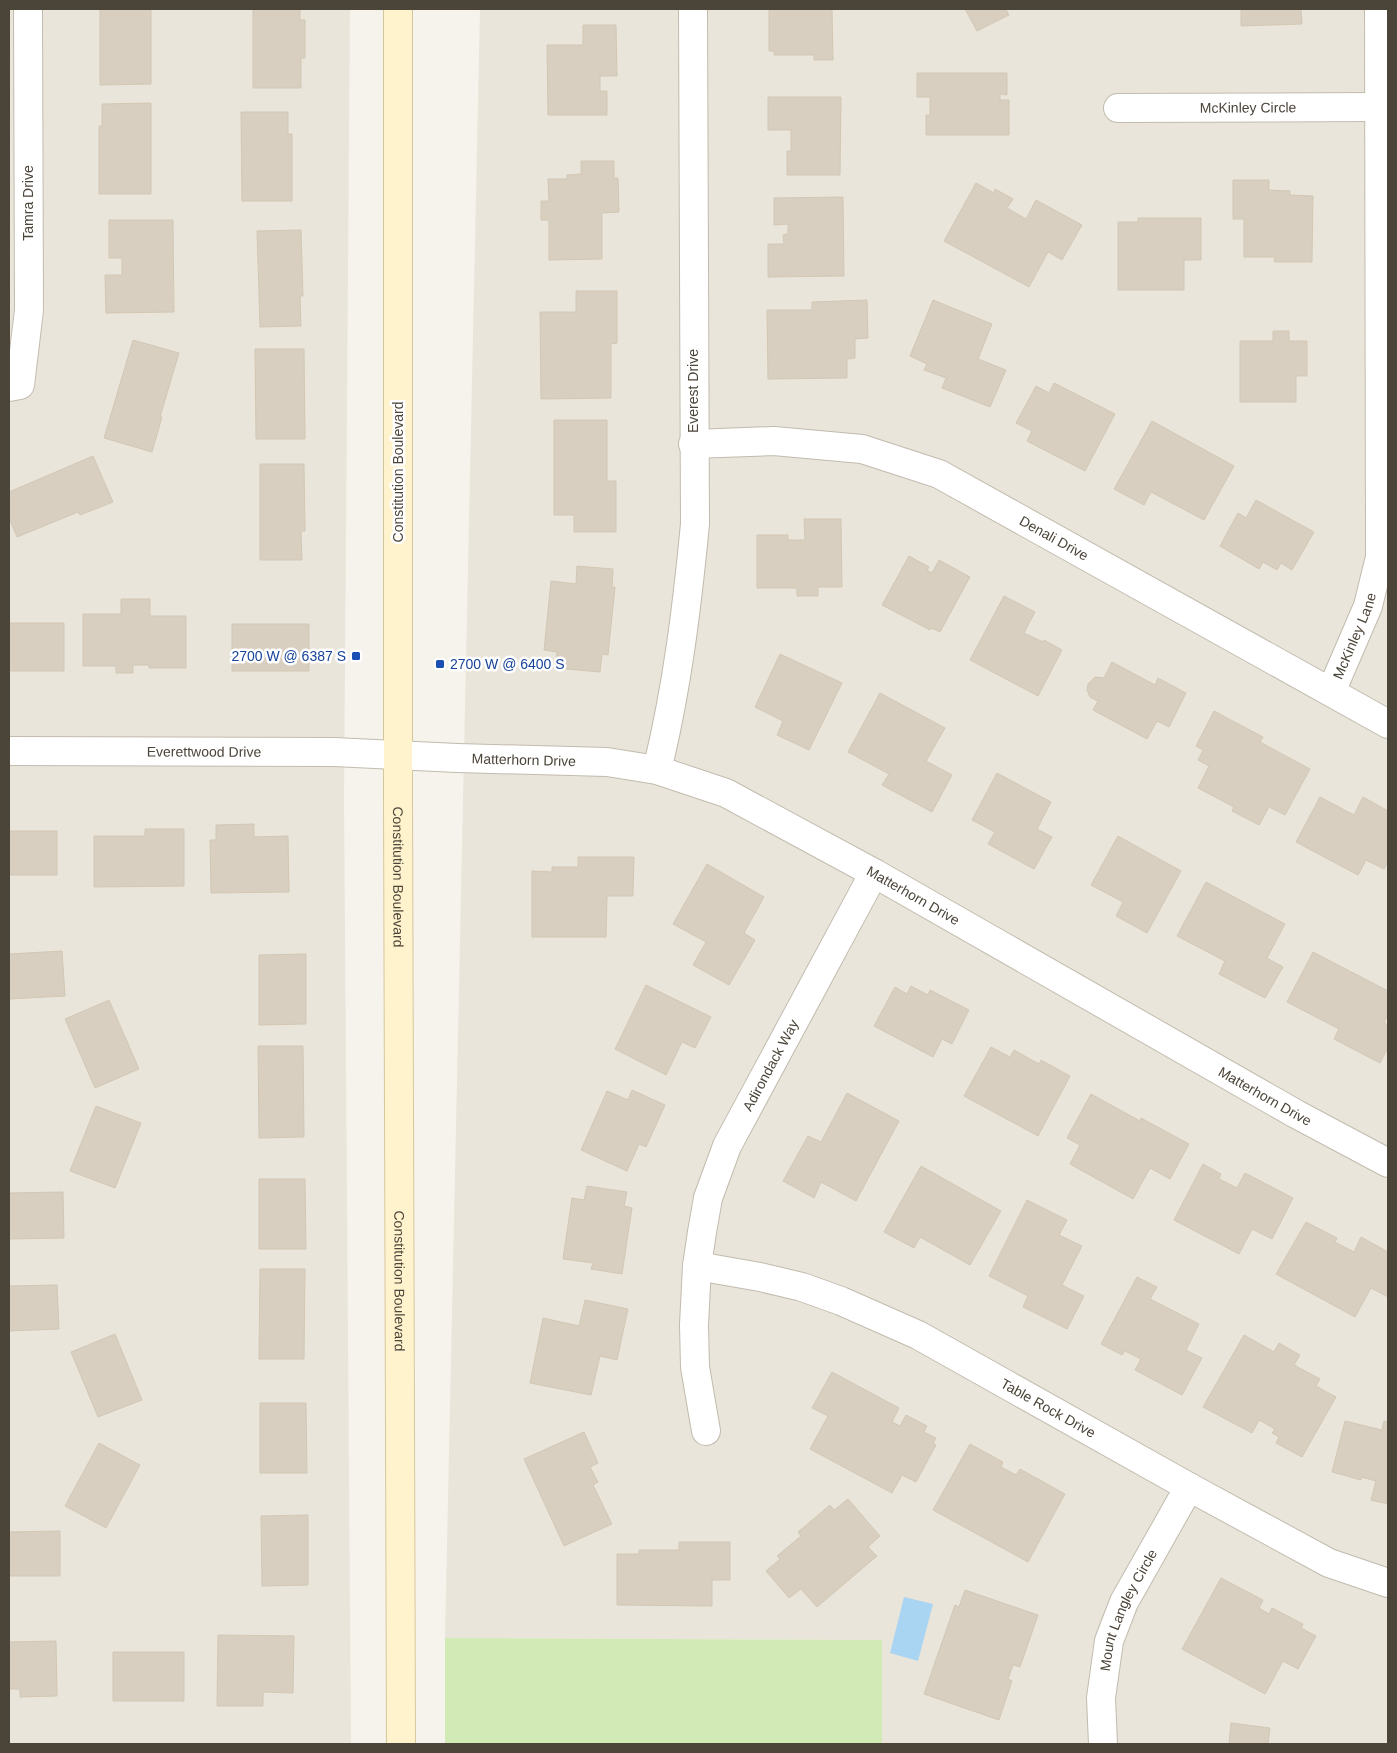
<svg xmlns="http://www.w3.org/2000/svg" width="1397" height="1753" viewBox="0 0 1397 1753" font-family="Arial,sans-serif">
  <rect width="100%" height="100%" fill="#f6f3ec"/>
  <path fill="#eae5da" d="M 9,9 L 350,9 L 344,797 L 351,1744 L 9,1744 Z
    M 480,9 L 1388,9 L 1388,1744 L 882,1744 L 881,1640 L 445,1638 Z"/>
  <path fill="#d2eab5" d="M 445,1638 L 882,1640 L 882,1744 L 445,1744 Z"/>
  <path fill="#a9d4f2" d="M 904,1597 L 933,1604 L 918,1661 L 890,1653 Z"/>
  <path fill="#d8cfc1" stroke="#d3c7b4" d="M 100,9 L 151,9 L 151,84 L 100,85 Z
    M 253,9 L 300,9 L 300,20 L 305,20 L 305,58 L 301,58 L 301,88 L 253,88 Z
    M 769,9 L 832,9 L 833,60 L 814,60 L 814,55 L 774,55 L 774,51 L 769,51 Z
    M 965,9 L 1009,9 L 1006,10 L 1009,15 L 977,31 Z
    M 1241,9 L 1301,9 L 1302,24 L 1241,26 Z
    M 583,25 L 616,25 L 617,76 L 600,76 L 600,91 L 607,91 L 607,115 L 548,115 L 547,45 L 583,45 Z
    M 917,73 L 1007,73 L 1007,95 L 1000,94 L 1000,100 L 1009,100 L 1009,135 L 926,135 L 926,115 L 930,115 L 930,97 L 917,97 Z
    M 768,97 L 841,97 L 840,175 L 787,175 L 787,151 L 791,151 L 791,130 L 768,130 Z
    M 151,103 L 151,194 L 99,194 L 99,126 L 102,126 L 102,104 Z
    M 241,112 L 288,112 L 288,134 L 292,134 L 292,201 L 242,201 Z
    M 581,161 L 614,161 L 614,178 L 618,178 L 619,212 L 602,213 L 602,259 L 549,260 L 549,220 L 541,220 L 541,201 L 549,201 L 548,179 L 567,179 L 567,175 L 581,174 Z
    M 1233,180 L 1269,180 L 1269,190 L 1290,191 L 1290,195 L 1313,196 L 1312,262 L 1274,262 L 1275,257 L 1244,257 L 1244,219 L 1233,219 Z
    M 976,183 L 994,193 L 995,189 L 1013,199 L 1007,208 L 1026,219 L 1036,200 L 1082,225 L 1062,260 L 1048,252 L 1029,287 L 944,241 Z
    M 843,197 L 844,276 L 768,277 L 768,244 L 784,244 L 783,235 L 788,234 L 788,224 L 774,225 L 774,198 Z
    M 1138,218 L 1201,218 L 1201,260 L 1184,260 L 1184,290 L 1118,290 L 1118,222 L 1138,222 Z
    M 109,220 L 173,220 L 174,312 L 106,313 L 105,275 L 122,275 L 122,258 L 109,258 Z
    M 301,230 L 303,296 L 300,296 L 301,326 L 260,327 L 257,231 Z
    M 576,291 L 617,291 L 617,343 L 611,344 L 611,398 L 541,399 L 540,312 L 576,312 Z
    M 867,300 L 868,338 L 855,339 L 855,358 L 847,359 L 847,378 L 768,379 L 767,310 L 812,310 L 812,302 Z
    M 933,300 L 992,324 L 978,359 L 1006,370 L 990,407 L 942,388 L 946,378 L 924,370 L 927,364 L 910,356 Z
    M 1273,331 L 1289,331 L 1289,341 L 1307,341 L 1307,376 L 1296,376 L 1296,402 L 1240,402 L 1240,341 L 1273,341 Z
    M 133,340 L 179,353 L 160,417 L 162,417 L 152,452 L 104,438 Z
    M 255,349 L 304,349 L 305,439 L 256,439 Z
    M 1054,383 L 1115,414 L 1085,471 L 1027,441 L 1032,431 L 1016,423 L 1036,386 L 1049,393 Z
    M 554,420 L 607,420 L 607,481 L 616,481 L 616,532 L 574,532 L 574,515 L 554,515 Z
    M 1152,421 L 1234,466 L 1204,520 L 1151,492 L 1144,505 L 1114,489 Z
    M 93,456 L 113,502 L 80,515 L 78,512 L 17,537 L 9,518 L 9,492 Z
    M 260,464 L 304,464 L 305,531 L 301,531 L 302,560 L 260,560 Z
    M 1256,500 L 1314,532 L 1292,570 L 1281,563 L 1277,570 L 1263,562 L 1259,569 L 1220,546 L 1238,513 L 1246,518 Z
    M 804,519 L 841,519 L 842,587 L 818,587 L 818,596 L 797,596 L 797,588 L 757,588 L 757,535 L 788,535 L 788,540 L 805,540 Z
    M 909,556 L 929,567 L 927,570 L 932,573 L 939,560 L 970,577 L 940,632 L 931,628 L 930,630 L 882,605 Z
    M 577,566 L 613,569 L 612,587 L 615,587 L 608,655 L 602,654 L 600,672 L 556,668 L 557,652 L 544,650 L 551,581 L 576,584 Z
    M 1004,596 L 1035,612 L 1024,633 L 1043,642 L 1044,640 L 1062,650 L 1038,696 L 970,660 Z
    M 121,599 L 150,599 L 150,616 L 186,616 L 186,668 L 149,668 L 149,665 L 133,665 L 133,673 L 116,673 L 116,666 L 83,666 L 83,614 L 121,614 Z
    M 9,623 L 64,623 L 64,671 L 9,671 Z
    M 232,624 L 309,624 L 309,671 L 232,671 Z
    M 780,654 L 842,683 L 809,750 L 777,735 L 783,721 L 755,707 Z
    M 1112,662 L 1155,685 L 1158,678 L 1186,693 L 1169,727 L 1157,721 L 1147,739 L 1093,710 L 1098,701 L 1090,697 L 1087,690 L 1088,684 L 1095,677 L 1104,678 Z
    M 880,693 L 945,728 L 926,761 L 952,775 L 932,812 L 882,785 L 889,774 L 848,752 Z
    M 1214,711 L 1263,737 L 1260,742 L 1310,769 L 1285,815 L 1269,807 L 1259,825 L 1232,811 L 1234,807 L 1198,788 L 1209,766 L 1198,760 L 1203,750 L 1196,746 Z
    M 997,773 L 1051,802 L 1037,829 L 1052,837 L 1034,869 L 988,844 L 995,832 L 972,820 Z
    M 1320,797 L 1354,815 L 1363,797 L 1388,811 L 1388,862 L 1384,869 L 1366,860 L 1358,875 L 1296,842 Z
    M 254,824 L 254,837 L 288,836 L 289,892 L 211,893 L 210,840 L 216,840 L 216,825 Z
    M 145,829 L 184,829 L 184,886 L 94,887 L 94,836 L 145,836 Z
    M 9,831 L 57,831 L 57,875 L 9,875 Z
    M 1118,836 L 1181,871 L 1147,933 L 1116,916 L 1123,902 L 1091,885 Z
    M 578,857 L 634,857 L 633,896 L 607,896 L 606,937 L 532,937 L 532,871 L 552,872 L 552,867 L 578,867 Z
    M 707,864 L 764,897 L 744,933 L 755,940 L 729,985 L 693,965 L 706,942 L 673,924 Z
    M 1206,882 L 1285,924 L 1267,958 L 1283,967 L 1265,998 L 1219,974 L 1225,961 L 1177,936 Z
    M 62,951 L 65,996 L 9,999 L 9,954 Z
    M 1313,952 L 1388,991 L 1388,1014 L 1384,1023 L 1388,1025 L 1388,1047 L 1380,1063 L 1334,1039 L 1339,1029 L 1287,1002 Z
    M 306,954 L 306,1024 L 259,1025 L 259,955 Z
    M 646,985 L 711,1017 L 695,1048 L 682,1042 L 666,1075 L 615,1049 Z
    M 911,986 L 928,995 L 930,990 L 969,1010 L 952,1044 L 942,1039 L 933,1057 L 874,1026 L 895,987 L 907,994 Z
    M 109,1000 L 139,1069 L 95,1088 L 65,1019 Z
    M 258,1046 L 303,1046 L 304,1137 L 259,1138 Z
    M 991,1047 L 1010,1057 L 1014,1050 L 1039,1064 L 1041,1060 L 1070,1076 L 1038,1136 L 964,1096 Z
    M 632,1090 L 665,1105 L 646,1147 L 639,1144 L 627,1171 L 581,1150 L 607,1091 L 628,1100 Z
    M 847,1093 L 899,1121 L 856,1201 L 821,1182 L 814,1198 L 783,1181 L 808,1136 L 821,1142 Z
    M 1091,1094 L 1140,1121 L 1141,1118 L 1189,1144 L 1170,1179 L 1150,1168 L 1133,1199 L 1070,1164 L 1080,1145 L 1067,1138 Z
    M 96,1106 L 141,1123 L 115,1188 L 70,1171 Z
    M 1203,1164 L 1221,1174 L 1219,1179 L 1237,1188 L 1245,1173 L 1293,1198 L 1272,1239 L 1252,1229 L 1239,1254 L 1174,1220 Z
    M 921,1166 L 1001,1211 L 970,1265 L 920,1237 L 914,1248 L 884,1232 Z
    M 259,1179 L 305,1179 L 306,1249 L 259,1249 Z
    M 587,1186 L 627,1192 L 624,1206 L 632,1208 L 622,1274 L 591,1269 L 593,1263 L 563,1259 L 572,1198 L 584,1200 Z
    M 63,1192 L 64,1238 L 9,1239 L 9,1193 Z
    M 1027,1200 L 1067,1220 L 1059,1235 L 1082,1246 L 1062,1285 L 1084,1296 L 1067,1329 L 1023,1307 L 1028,1296 L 989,1276 Z
    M 1306,1222 L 1337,1238 L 1335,1242 L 1354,1252 L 1361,1237 L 1388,1252 L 1388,1297 L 1371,1288 L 1355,1317 L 1276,1274 Z
    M 260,1269 L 305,1269 L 304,1359 L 259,1359 Z
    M 1137,1277 L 1157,1287 L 1150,1299 L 1199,1324 L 1186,1350 L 1202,1358 L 1182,1395 L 1135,1370 L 1141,1359 L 1125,1351 L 1122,1355 L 1101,1344 Z
    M 57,1285 L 59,1329 L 9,1331 L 9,1286 Z
    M 585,1300 L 628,1309 L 617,1360 L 600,1356 L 591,1395 L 530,1383 L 543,1318 L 579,1326 Z
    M 115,1334 L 142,1400 L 98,1417 L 71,1352 Z
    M 1244,1335 L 1274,1352 L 1279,1343 L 1300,1355 L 1294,1365 L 1320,1379 L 1316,1386 L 1336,1397 L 1302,1457 L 1276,1443 L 1279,1437 L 1272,1433 L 1275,1429 L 1259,1420 L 1252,1433 L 1203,1407 Z
    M 832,1372 L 899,1408 L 892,1422 L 900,1426 L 906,1415 L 927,1426 L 924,1432 L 936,1438 L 933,1443 L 936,1445 L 916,1482 L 902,1475 L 892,1493 L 810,1449 L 828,1416 L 812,1408 Z
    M 260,1403 L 306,1403 L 307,1473 L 260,1473 Z
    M 1345,1421 L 1382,1430 L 1384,1421 L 1388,1422 L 1388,1504 L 1371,1500 L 1376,1481 L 1361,1477 L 1361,1480 L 1332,1472 Z
    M 584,1432 L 598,1463 L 590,1467 L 598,1482 L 593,1485 L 612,1524 L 564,1546 L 524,1459 Z
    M 99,1443 L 140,1465 L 106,1528 L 65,1506 Z
    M 970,1444 L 1003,1462 L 1001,1467 L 1016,1475 L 1020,1469 L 1065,1494 L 1028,1562 L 933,1510 Z
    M 848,1499 L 880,1536 L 868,1547 L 877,1556 L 817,1607 L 801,1589 L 789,1598 L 766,1571 L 780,1559 L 777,1556 L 801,1536 L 798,1532 L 830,1505 L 834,1510 Z
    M 308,1515 L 308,1585 L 262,1586 L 261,1516 Z
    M 60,1531 L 60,1576 L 9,1576 L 9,1532 Z
    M 679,1542 L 730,1542 L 730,1580 L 712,1580 L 712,1606 L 617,1605 L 617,1554 L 639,1554 L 639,1550 L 679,1550 Z
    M 1221,1578 L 1263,1600 L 1259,1608 L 1269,1614 L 1272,1608 L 1303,1624 L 1301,1628 L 1316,1636 L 1298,1669 L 1283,1661 L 1265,1694 L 1182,1649 Z
    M 965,1590 L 1038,1615 L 1020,1667 L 1013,1665 L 1008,1679 L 1012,1681 L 999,1720 L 924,1694 L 955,1605 L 959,1607 Z
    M 218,1635 L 294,1636 L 293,1693 L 263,1692 L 263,1706 L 217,1706 Z
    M 56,1641 L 57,1696 L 20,1697 L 20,1689 L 9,1689 L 9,1642 Z
    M 113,1652 L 184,1652 L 184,1701 L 113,1701 Z
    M 1231,1723 L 1270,1728 L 1268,1744 L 1229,1744 Z"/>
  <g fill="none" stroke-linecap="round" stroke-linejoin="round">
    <defs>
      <g id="street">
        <path id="s1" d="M 1118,108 L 1378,107"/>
        <path d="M 9,387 L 20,385 L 29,310 L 28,9"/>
        <path id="s2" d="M 693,444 L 774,441 L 862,449 L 939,474 L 1388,724"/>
        <path id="s3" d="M 1331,692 L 1368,606 L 1380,557 L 1379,9"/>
        <path id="s4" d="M 9,751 L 334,752 L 457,758 L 607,762 L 657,770 L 726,793 L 874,873 L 1296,1114 L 1388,1163"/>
        <path d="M 657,770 C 677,689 687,607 695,524 L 693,9"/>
        <path id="s5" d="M 697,1266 L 760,1277 L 802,1287 L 841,1301 L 918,1335 L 1189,1487 L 1329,1563 L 1388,1583"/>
        <path id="s6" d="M 706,1431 L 695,1367 L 694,1325 L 697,1266 L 702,1232 L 708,1198 L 727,1146 L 874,873"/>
        <path id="s7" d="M 1103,1744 L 1101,1698 L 1109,1641 L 1124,1602 L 1189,1487"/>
      </g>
      <g id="secondary">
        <path id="s8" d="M 398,9 L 398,797 L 401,1744"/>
      </g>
    </defs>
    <use href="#street" stroke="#c2bbae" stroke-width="30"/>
    <use href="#secondary" stroke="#d6c79b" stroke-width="30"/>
    <use href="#street" stroke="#fff" stroke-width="28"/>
    <use href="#secondary" stroke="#fff3cd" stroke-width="28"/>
  </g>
  <g fill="#1a4fb4" stroke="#fff" stroke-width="2">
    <rect x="351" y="651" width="10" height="10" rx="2.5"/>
    <rect x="435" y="659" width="10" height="10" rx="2.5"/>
  </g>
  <g text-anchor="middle" stroke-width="5" stroke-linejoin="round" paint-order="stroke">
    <g font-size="14" fill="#4b4439" stroke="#fff">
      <text dy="5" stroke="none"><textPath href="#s1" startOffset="130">McKinley Circle</textPath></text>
      <text transform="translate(28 203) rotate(-90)" y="5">Tamra Drive</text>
      <text transform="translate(693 391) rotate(-90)" y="5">Everest Drive</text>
      <text transform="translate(398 472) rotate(-90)" y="5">Constitution Boulevard</text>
      <text dy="5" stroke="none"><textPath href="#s2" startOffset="382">Denali Drive</textPath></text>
      <text dy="5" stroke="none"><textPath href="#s3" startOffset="61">McKinley Lane</textPath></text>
      <text dy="5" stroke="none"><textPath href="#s4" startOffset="195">Everettwood Drive</textPath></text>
      <text dy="5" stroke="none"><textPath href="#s4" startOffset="515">Matterhorn Drive</textPath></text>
      <text dy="5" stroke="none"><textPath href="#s8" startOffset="868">Constitution Boulevard</textPath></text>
      <text dy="5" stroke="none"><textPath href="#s4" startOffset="935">Matterhorn Drive</textPath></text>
      <text dy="5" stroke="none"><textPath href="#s6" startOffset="382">Adirondack Way</textPath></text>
      <text dy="5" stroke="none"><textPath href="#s4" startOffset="1340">Matterhorn Drive</textPath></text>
      <text dy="5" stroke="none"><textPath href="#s8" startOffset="1272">Constitution Boulevard</textPath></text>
      <text dy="5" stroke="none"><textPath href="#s5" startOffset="382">Table Rock Drive</textPath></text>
      <text dy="5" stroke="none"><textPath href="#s7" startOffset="139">Mount Langley Circle</textPath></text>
    </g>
    <g font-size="14" fill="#164399" stroke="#fff" text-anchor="end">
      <text x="346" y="661">2700 W @ 6387 S</text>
      <text x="450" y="669" text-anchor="start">2700 W @ 6400 S</text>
    </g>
  </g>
  <rect width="1397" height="1753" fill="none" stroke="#4b4439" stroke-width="20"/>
</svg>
